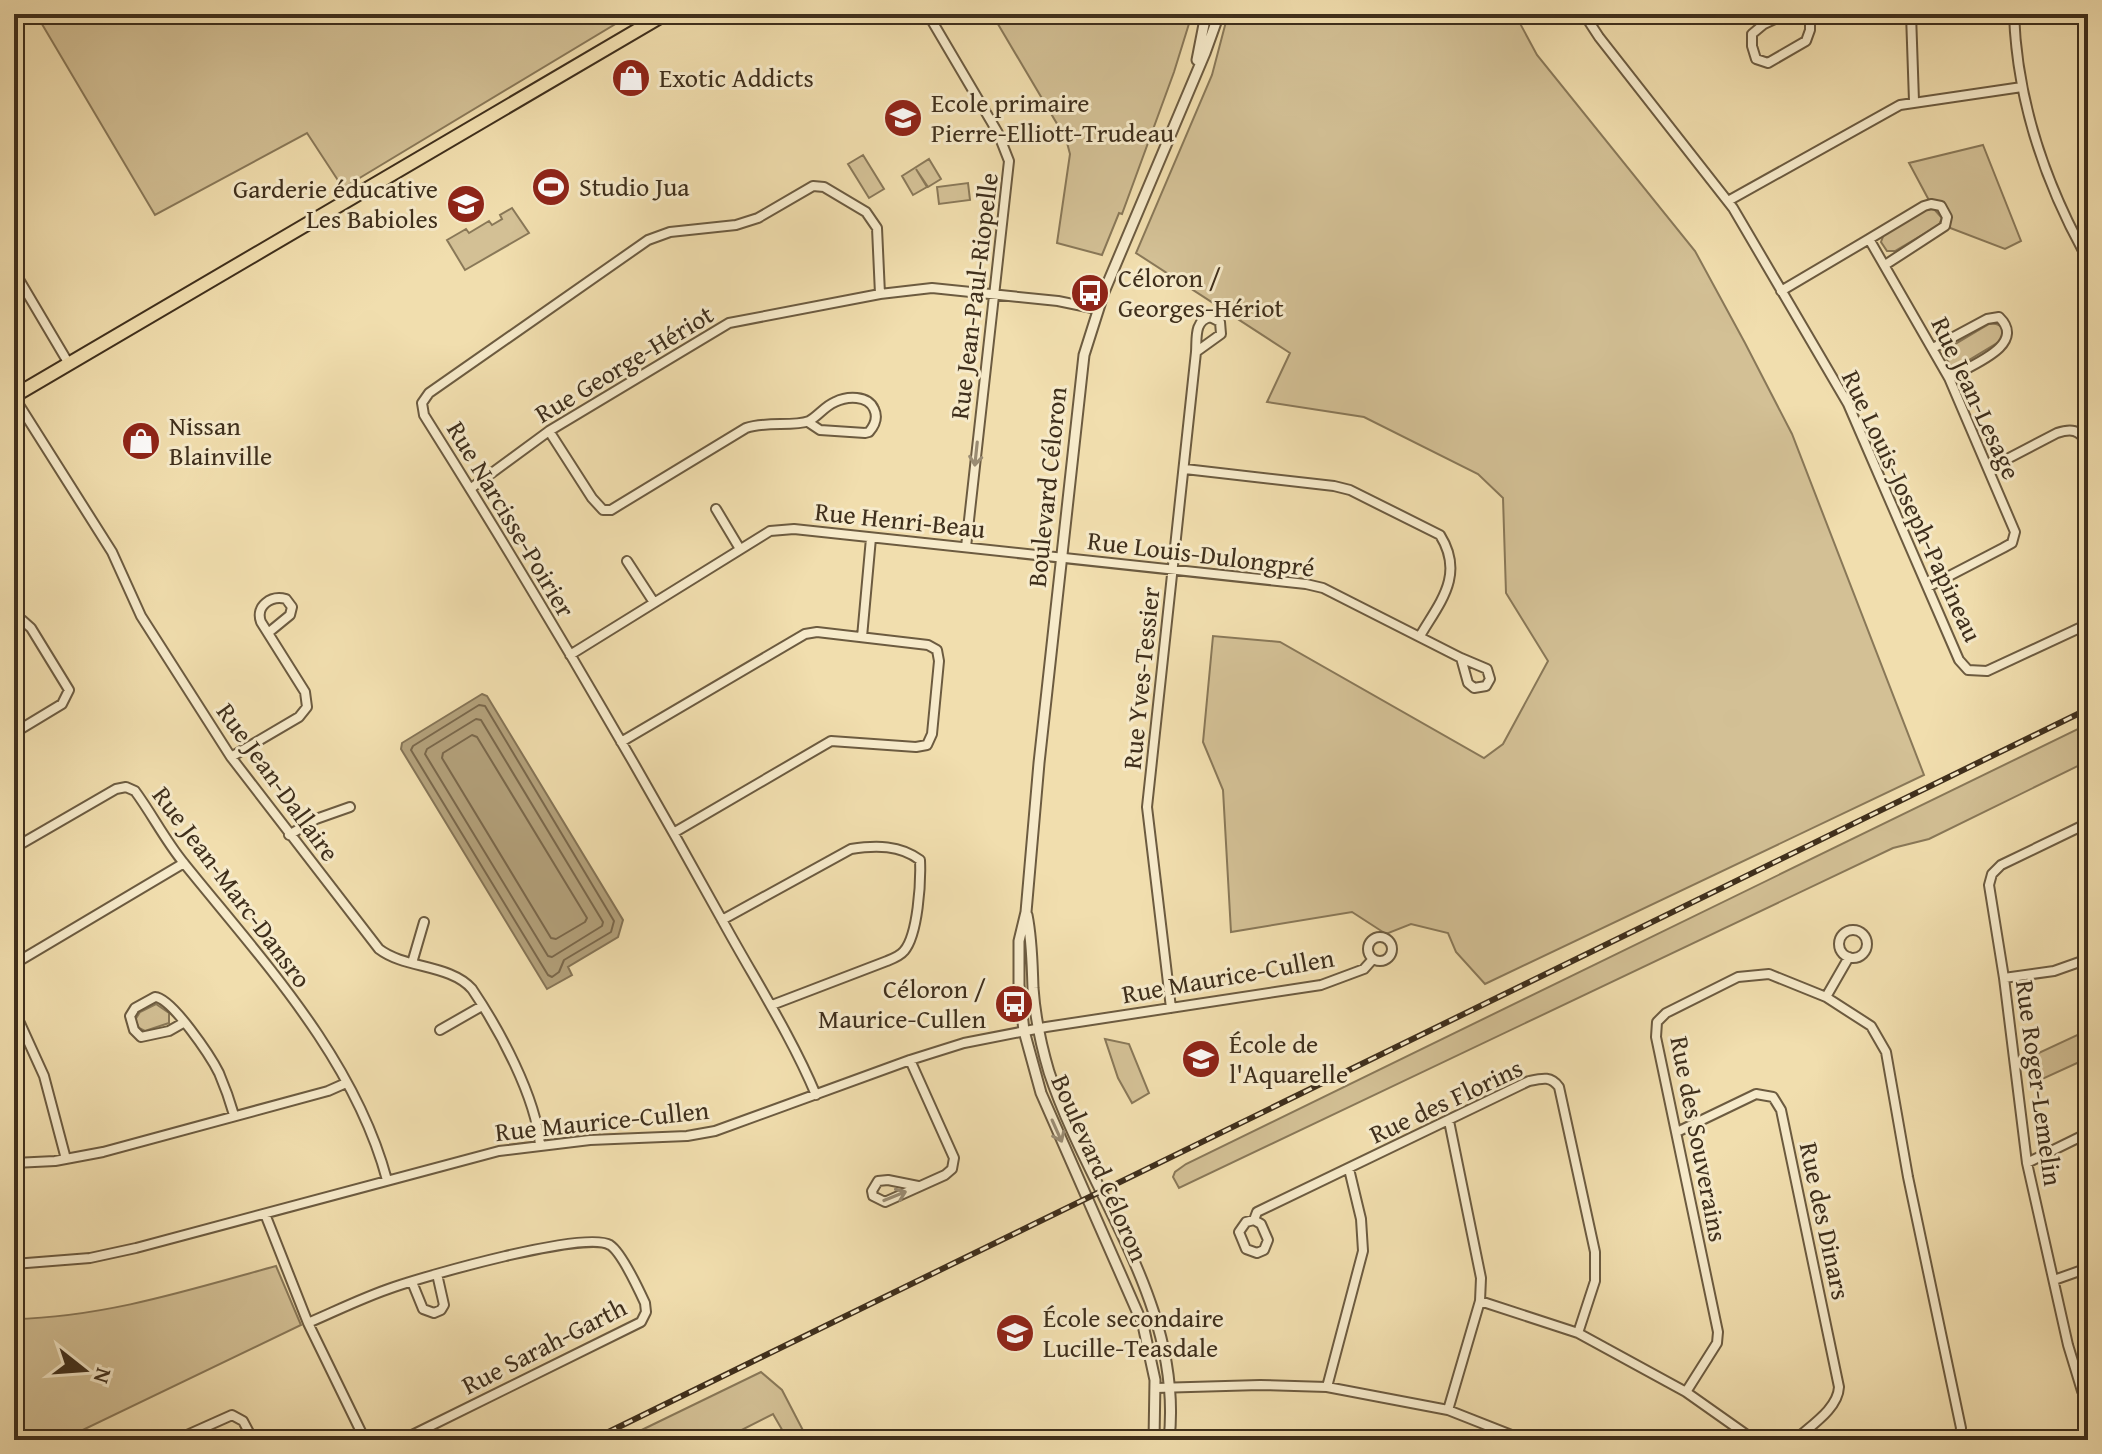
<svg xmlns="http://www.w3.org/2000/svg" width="2102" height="1454" viewBox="0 0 2102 1454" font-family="'Gentium Book Plus',serif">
  <rect width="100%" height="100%" fill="#f1deae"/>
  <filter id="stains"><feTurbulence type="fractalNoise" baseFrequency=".0025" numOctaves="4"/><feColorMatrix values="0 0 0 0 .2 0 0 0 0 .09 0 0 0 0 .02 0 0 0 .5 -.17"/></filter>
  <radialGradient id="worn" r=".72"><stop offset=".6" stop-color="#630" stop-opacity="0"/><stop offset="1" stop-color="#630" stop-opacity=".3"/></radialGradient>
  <path fill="#d3c095" stroke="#897858" stroke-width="2" d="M 36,14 L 632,14 L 343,188 L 307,133 L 155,215 Z
    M 992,14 L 1192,14 L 1174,72 L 1122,214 L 1119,213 L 1102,255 L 1057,243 L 1070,154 L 1066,139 Z
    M 1228,14 L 1515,14 L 1537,55 L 1695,251 L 1745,343 L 1792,434 L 1924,775 L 1485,984 L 1456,952 L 1448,933 L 1411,924 L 1386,934 L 1352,912 L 1231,932 L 1223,790 L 1203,742 L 1213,636 L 1280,642 L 1484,758 L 1503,744 L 1548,661 L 1506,593 L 1503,498 L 1478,474 L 1364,417 L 1267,402 L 1290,353 L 1136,253 L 1212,75 Z
    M 1983,145 L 2021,241 L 2005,249 L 1945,226 L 1942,206 L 1931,204 L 1909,163 Z
    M 863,155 L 884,189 L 869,198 L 848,164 Z
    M 929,159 L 941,179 L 928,187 L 916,169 L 927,187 L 913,195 L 902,176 Z
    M 968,183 L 970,200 L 939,204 L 937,187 Z
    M 512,208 L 529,233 L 465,270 L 447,240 L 466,229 L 469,233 L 489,221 L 492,225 L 502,219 L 500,215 Z
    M 1934,209 L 1942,218 L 1939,225 L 1895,251 L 1887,251 L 1881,242 L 1884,234 L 1926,210 Z
    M 1989,324 C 1998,323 2001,325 2005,333 L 2002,340 L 1959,366 L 1950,365 L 1945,356 L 1947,349 Z
    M 2088,724 L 2088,761 L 1929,839 L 1893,848 L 1179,1188 L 1173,1177 L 1175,1172 L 1186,1164 Z
    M 156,1004 L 169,1013 L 169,1023 L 145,1031 L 139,1028 L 135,1020 L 140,1012 Z
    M 2088,1030 L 2088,1058 L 2038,1081 L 2030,1057 Z
    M 1105,1039 L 1129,1044 L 1149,1093 L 1132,1103 L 1118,1078 Z
    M 276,1266 L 301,1325 L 62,1440 L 14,1440 L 14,1319 C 105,1317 189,1290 276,1266 Z
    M 761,1372 L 782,1390 L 808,1440 L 788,1440 L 773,1414 L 722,1440 L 621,1440 Z"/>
  <path fill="#b4a27c" stroke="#857456" stroke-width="2" d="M 482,694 L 487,696 L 623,920 L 618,937 L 568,967 L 572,975 L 547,989 L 401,749 L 402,743 Z"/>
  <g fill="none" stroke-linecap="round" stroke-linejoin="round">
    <path stroke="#7a684c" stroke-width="2" d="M 479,705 L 485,706 L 614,921 L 611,932 L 564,960 L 559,972 L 552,977 L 548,975 L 411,750 L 413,746 Z
      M 476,719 L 481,720 L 603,922 L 602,926 L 552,957 L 548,956 L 425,754 L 427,749 Z
      M 472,735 L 477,737 L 587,918 L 585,922 L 556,939 L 551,938 L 442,758 L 443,753 Z"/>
    <defs>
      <path id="minor" d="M 924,14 L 932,21 L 998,133 L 1009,161 L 966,547
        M 1584,14 L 1599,37 L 1733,208 L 1848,404 L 1959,660 L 1968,670 L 1987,671 L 2088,624
        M 1786,14 L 1764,24 L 1752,34 L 1752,46 L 1756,59 L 1768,63 L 1806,41 L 1810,30 L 1810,14
        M 1911,14 L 1914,101
        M 2014,14 C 2017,101 2046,185 2088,260
        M 1728,201 L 1900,105 L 2022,87
        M 1869,239 L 1924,206 L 1931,204 L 1941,206 L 1947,217 L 1945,226 L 1885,265
        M 14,271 L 69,364
        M 1781,291 L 1869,239 L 1949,378 L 2015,532 L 2012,543 L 2003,548 L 1928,587
        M 1210,317 L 1220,322 L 1221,334 L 1196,352 C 1197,338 1194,321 1210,317 Z
        M 1933,348 L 1987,319 L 1999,317 C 2028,345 1971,365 1949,378
        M 14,397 L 112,552 L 141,616 L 231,757 L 379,949 C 405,969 450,964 472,989 C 499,1029 536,1097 540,1145
        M 549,431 L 592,498 L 603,510 L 611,510 L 746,428 C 766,421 793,427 809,421 C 818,416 825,406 835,402 C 847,396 868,395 874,409 C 878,417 875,425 869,432 L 865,433 L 820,430 L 808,422
        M 1185,469 L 1334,486 L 1350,490 L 1440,535 C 1465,575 1440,602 1420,636
        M 1988,469 L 2057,433 C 2072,428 2078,430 2088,442
        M 470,489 L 549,431 L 729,323 L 880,294 L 932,288 L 1058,301 L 1097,309
        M 716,509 L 740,549
        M 627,561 L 653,601
        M 14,619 L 22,620 L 31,628 L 69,690 L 62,704 L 14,733
        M 862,637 L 871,538
        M 570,655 L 770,531 L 794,529 L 1306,584 L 1323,588 L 1461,658
        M 1461,658 L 1487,669 L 1490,679 L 1486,686 L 1474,688 L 1468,683 Z
        M 621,742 L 805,634 L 817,632 L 928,645 L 937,650 L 939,661 L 932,734 L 927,745 L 916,747 L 831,741 L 675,832
        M 231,757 L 299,717 L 307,707 L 305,692 L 261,622 C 255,606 271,595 286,599 L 292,607 L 290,615 L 268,633
        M 2088,823 L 2001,865 L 1992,874 L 1989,885 L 2004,978 L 2027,1163 L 2068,1345 L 2082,1391 L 2088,1401
        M 289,835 L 316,819 L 350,807
        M 14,848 L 116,789 L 126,787 L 135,791 C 152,814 165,840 183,862 C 261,959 354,1057 387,1180
        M 722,920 L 851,849 C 876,845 900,845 920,860 C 921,882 918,935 904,951 C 900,956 892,959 887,961 L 772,1005
        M1839 944a14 14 0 1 1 28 0a14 14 0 1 1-28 0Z
        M1368 949a12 12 0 1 1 24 0a12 12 0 1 1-24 0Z
        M 412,963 L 424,922
        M 14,964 L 184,863
        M 2004,978 L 2054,971 L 2088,959
        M 1826,997 L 1849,957
        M 1171,1008 L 1147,807 L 1196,352
        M 14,1010 L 44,1076 L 66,1159
        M 183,1023 L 169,1031 L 141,1037 L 134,1030 L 130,1016 L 135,1008 L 155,997 C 172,998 211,1057 219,1073 C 225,1087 230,1101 234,1115
        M 440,1030 L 482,1006
        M 910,1060 L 954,1158 L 952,1169 L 945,1175 L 885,1202 L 873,1196 L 872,1191 L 878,1181 L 888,1180 L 918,1186
        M 816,1095 C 790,1033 753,977 721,918 C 627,748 528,580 424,415 L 422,403 L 429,393 L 648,240 L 670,232 L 736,225 L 758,218 L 813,186 L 824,187 L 866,212 L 877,228 L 880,294
        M 1677,1132 L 1756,1094 L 1773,1097 L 1781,1110 L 1839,1387 C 1838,1409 1810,1426 1795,1440
        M 14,1163 L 55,1161 L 103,1152 L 328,1091 L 346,1083
        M 2027,1163 L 2088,1133
        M 265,1214 L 308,1323 L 365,1440
        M 1254,1220 L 1257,1212 L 1529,1081 C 1543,1078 1551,1076 1559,1087 L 1595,1252 L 1595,1281 L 1578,1333
        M 1254,1220 L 1261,1224 L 1268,1240 L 1264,1250 L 1257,1253 L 1246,1249 L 1239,1232 L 1246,1222 Z
        M 14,1264 L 90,1258 L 136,1248 L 499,1151 L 590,1140 L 687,1136 L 715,1131 L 910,1060 L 964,1043 L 1046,1027 L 1321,985 L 1364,969 L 1373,959
        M 2054,1280 L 2088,1268
        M 412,1282 L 423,1309 L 434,1313 L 441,1310 L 444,1305 L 437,1274
        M 1480,1301 L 1578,1333 L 1686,1392 L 1754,1440
        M 308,1323 C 336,1311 364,1297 394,1287 C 426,1276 585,1230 610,1245 C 621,1252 639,1290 645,1303 L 646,1312 L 641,1322 L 402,1440
        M 1327,1387 L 1363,1251 L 1361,1219 L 1349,1169
        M 1156,1388 L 1260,1385 L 1327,1387 L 1448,1410 L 1524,1440
        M 1686,1392 L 1717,1343 L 1718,1332 L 1656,1037 L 1657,1022 L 1666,1013 L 1738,977 L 1769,974 L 1826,997 L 1871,1026 L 1886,1052 L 1908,1177 L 1961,1428 L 1959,1440
        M 1448,1410 L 1480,1301 L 1481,1278 L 1449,1121
        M 176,1440 L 232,1415 L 243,1421 L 253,1440"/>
      <path id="tertiary" d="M 1197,60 L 1206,14
        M 1027,915 C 1032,940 1032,962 1033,988 C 1035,1016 1041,1045 1049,1072 C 1089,1194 1184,1305 1169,1440
        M 1154,1440 L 1155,1380 L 1143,1325 L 1041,1093 L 1024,1031 L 1019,985 L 1019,941 L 1026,912 L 1039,763 L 1084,355 L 1104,292 L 1205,53 L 1219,14"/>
      <path id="primary" d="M 14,396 L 665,14"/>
    </defs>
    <use href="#minor" stroke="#6c5b40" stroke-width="12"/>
    <use href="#tertiary" stroke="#6c5b40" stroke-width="13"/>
    <use href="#primary" stroke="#3f2f1c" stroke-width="16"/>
    <use href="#minor" stroke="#f6eaca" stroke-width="8"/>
    <use href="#tertiary" stroke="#f6eaca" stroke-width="9"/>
    <use href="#primary" stroke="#f1deae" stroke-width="12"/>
    <defs>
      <path id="rail" d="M 592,1440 L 2088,709"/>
    </defs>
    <use href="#rail" stroke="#3f2f1c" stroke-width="6"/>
    <use href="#rail" stroke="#f6eaca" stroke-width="3" stroke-dasharray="9" stroke-linecap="butt"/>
  </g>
  <defs><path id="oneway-shaft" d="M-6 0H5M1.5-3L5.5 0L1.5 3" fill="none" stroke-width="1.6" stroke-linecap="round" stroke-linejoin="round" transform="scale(2)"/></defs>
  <g stroke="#9a8c73">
    <use href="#oneway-shaft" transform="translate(976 454) rotate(96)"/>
    <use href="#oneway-shaft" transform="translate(1057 1131) rotate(66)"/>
    <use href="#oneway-shaft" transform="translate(895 1196) rotate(-22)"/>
  </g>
  <defs>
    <symbol id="shop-disc" viewBox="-11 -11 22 22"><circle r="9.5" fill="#8f2418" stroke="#f6eaca"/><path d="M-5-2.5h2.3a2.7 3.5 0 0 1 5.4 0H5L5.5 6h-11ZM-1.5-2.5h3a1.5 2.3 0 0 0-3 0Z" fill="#fff"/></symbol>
    <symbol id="school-disc" viewBox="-11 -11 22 22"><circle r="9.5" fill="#8f2418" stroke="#f6eaca"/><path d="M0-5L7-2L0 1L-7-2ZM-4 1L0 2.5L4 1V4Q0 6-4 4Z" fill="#fff"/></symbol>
    <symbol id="stadium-disc" viewBox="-11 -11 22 22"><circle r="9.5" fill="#8f2418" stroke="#f6eaca"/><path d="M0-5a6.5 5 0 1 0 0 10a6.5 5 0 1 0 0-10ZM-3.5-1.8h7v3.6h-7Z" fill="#fff"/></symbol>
    <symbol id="bus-disc" viewBox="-11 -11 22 22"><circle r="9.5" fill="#8f2418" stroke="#f6eaca"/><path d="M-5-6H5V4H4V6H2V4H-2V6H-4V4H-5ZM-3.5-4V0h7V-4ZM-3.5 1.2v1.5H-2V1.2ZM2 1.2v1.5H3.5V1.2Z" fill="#fff"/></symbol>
  </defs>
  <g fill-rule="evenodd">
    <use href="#shop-disc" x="609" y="56" width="44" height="44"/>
    <use href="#school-disc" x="881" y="96" width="44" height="44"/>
    <use href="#stadium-disc" x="529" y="165" width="44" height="44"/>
    <use href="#school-disc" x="444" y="182" width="44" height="44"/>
    <use href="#bus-disc" x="1068" y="271" width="44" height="44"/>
    <use href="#shop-disc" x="119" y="419" width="44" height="44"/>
    <use href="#bus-disc" x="992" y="982" width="44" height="44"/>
    <use href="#school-disc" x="1179" y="1037" width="44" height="44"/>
    <use href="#school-disc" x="993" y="1311" width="44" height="44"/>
  </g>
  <g text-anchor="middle" stroke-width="6" stroke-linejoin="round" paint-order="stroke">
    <g font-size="26" fill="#3f2f1c" stroke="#f6eaca" text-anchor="start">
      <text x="659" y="87">Exotic Addicts</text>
      <text x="931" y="112">Ecole primaire<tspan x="931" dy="30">Pierre-Elliott-Trudeau</tspan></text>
      <text x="579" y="196">Studio Jua</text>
      <text x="438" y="198" text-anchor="end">Garderie éducative<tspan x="438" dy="30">Les Babioles</tspan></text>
      <text x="1118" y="287">Céloron /<tspan x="1118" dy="30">Georges-Hériot</tspan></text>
      <text x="169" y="435">Nissan<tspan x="169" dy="30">Blainville</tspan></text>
      <text x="986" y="998" text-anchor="end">Céloron /<tspan x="986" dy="30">Maurice-Cullen</tspan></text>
      <text x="1229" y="1053">École de<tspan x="1229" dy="30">l'Aquarelle</tspan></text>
      <text x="1043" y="1327">École secondaire<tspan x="1043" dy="30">Lucille-Teasdale</tspan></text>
    </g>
    <g font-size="26" fill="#3f2f1c" stroke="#f6eaca">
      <text transform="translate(974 296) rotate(-83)" y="9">Rue Jean-Paul-Riopelle</text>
      <text transform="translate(624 364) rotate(-31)" y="9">Rue George-Hériot</text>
      <text transform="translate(1976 398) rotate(65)" y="9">Rue Jean-Lesage</text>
      <text transform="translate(1047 487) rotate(-84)" y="9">Boulevard Céloron</text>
      <text transform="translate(1912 506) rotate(65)" y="9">Rue Louis-Joseph-Papineau</text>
      <text transform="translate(511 519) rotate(59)" y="9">Rue Narcisse-Poirier</text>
      <text transform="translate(900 520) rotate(6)" y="9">Rue Henri-Beau</text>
      <text transform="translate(1201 554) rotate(7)" y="9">Rue Louis-Dulongpré</text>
      <text transform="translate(1141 678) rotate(-84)" y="9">Rue Yves-Tessier</text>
      <text transform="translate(278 782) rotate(54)" y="9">Rue Jean-Dallaire</text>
      <text transform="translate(232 887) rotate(53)" y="9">Rue Jean-Marc-Dansro</text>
      <text transform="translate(1228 976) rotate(-10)" y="9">Rue Maurice-Cullen</text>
      <text transform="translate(2039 1083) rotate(82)" y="9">Rue Roger-Lemelin</text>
      <text transform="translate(1446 1101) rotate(-25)" y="9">Rue des Florins</text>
      <text transform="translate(602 1121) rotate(-6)" y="9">Rue Maurice-Cullen</text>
      <text transform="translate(1699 1139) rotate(79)" y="9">Rue des Souverains</text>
      <text transform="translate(1100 1168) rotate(66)" y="9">Boulevard Céloron</text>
      <text transform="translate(1825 1221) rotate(78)" y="9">Rue des Dinars</text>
      <text transform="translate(544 1346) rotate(-27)" y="9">Rue Sarah-Garth</text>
    </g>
  </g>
  <rect width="2102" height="1454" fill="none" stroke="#f1deae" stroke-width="48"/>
  <rect x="16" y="16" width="2070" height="1422" fill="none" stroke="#3f2f1c" stroke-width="4"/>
  <rect x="24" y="24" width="2054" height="1406" fill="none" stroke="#3f2f1c" stroke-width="2"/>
  <g transform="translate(84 1370) rotate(107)" stroke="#f6eaca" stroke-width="6" paint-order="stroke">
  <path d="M0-6L14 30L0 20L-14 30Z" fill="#3f2f1c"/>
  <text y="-12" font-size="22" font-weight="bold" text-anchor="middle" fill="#3f2f1c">N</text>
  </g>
  <rect width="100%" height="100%" filter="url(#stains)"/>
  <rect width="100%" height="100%" fill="url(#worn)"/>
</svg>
